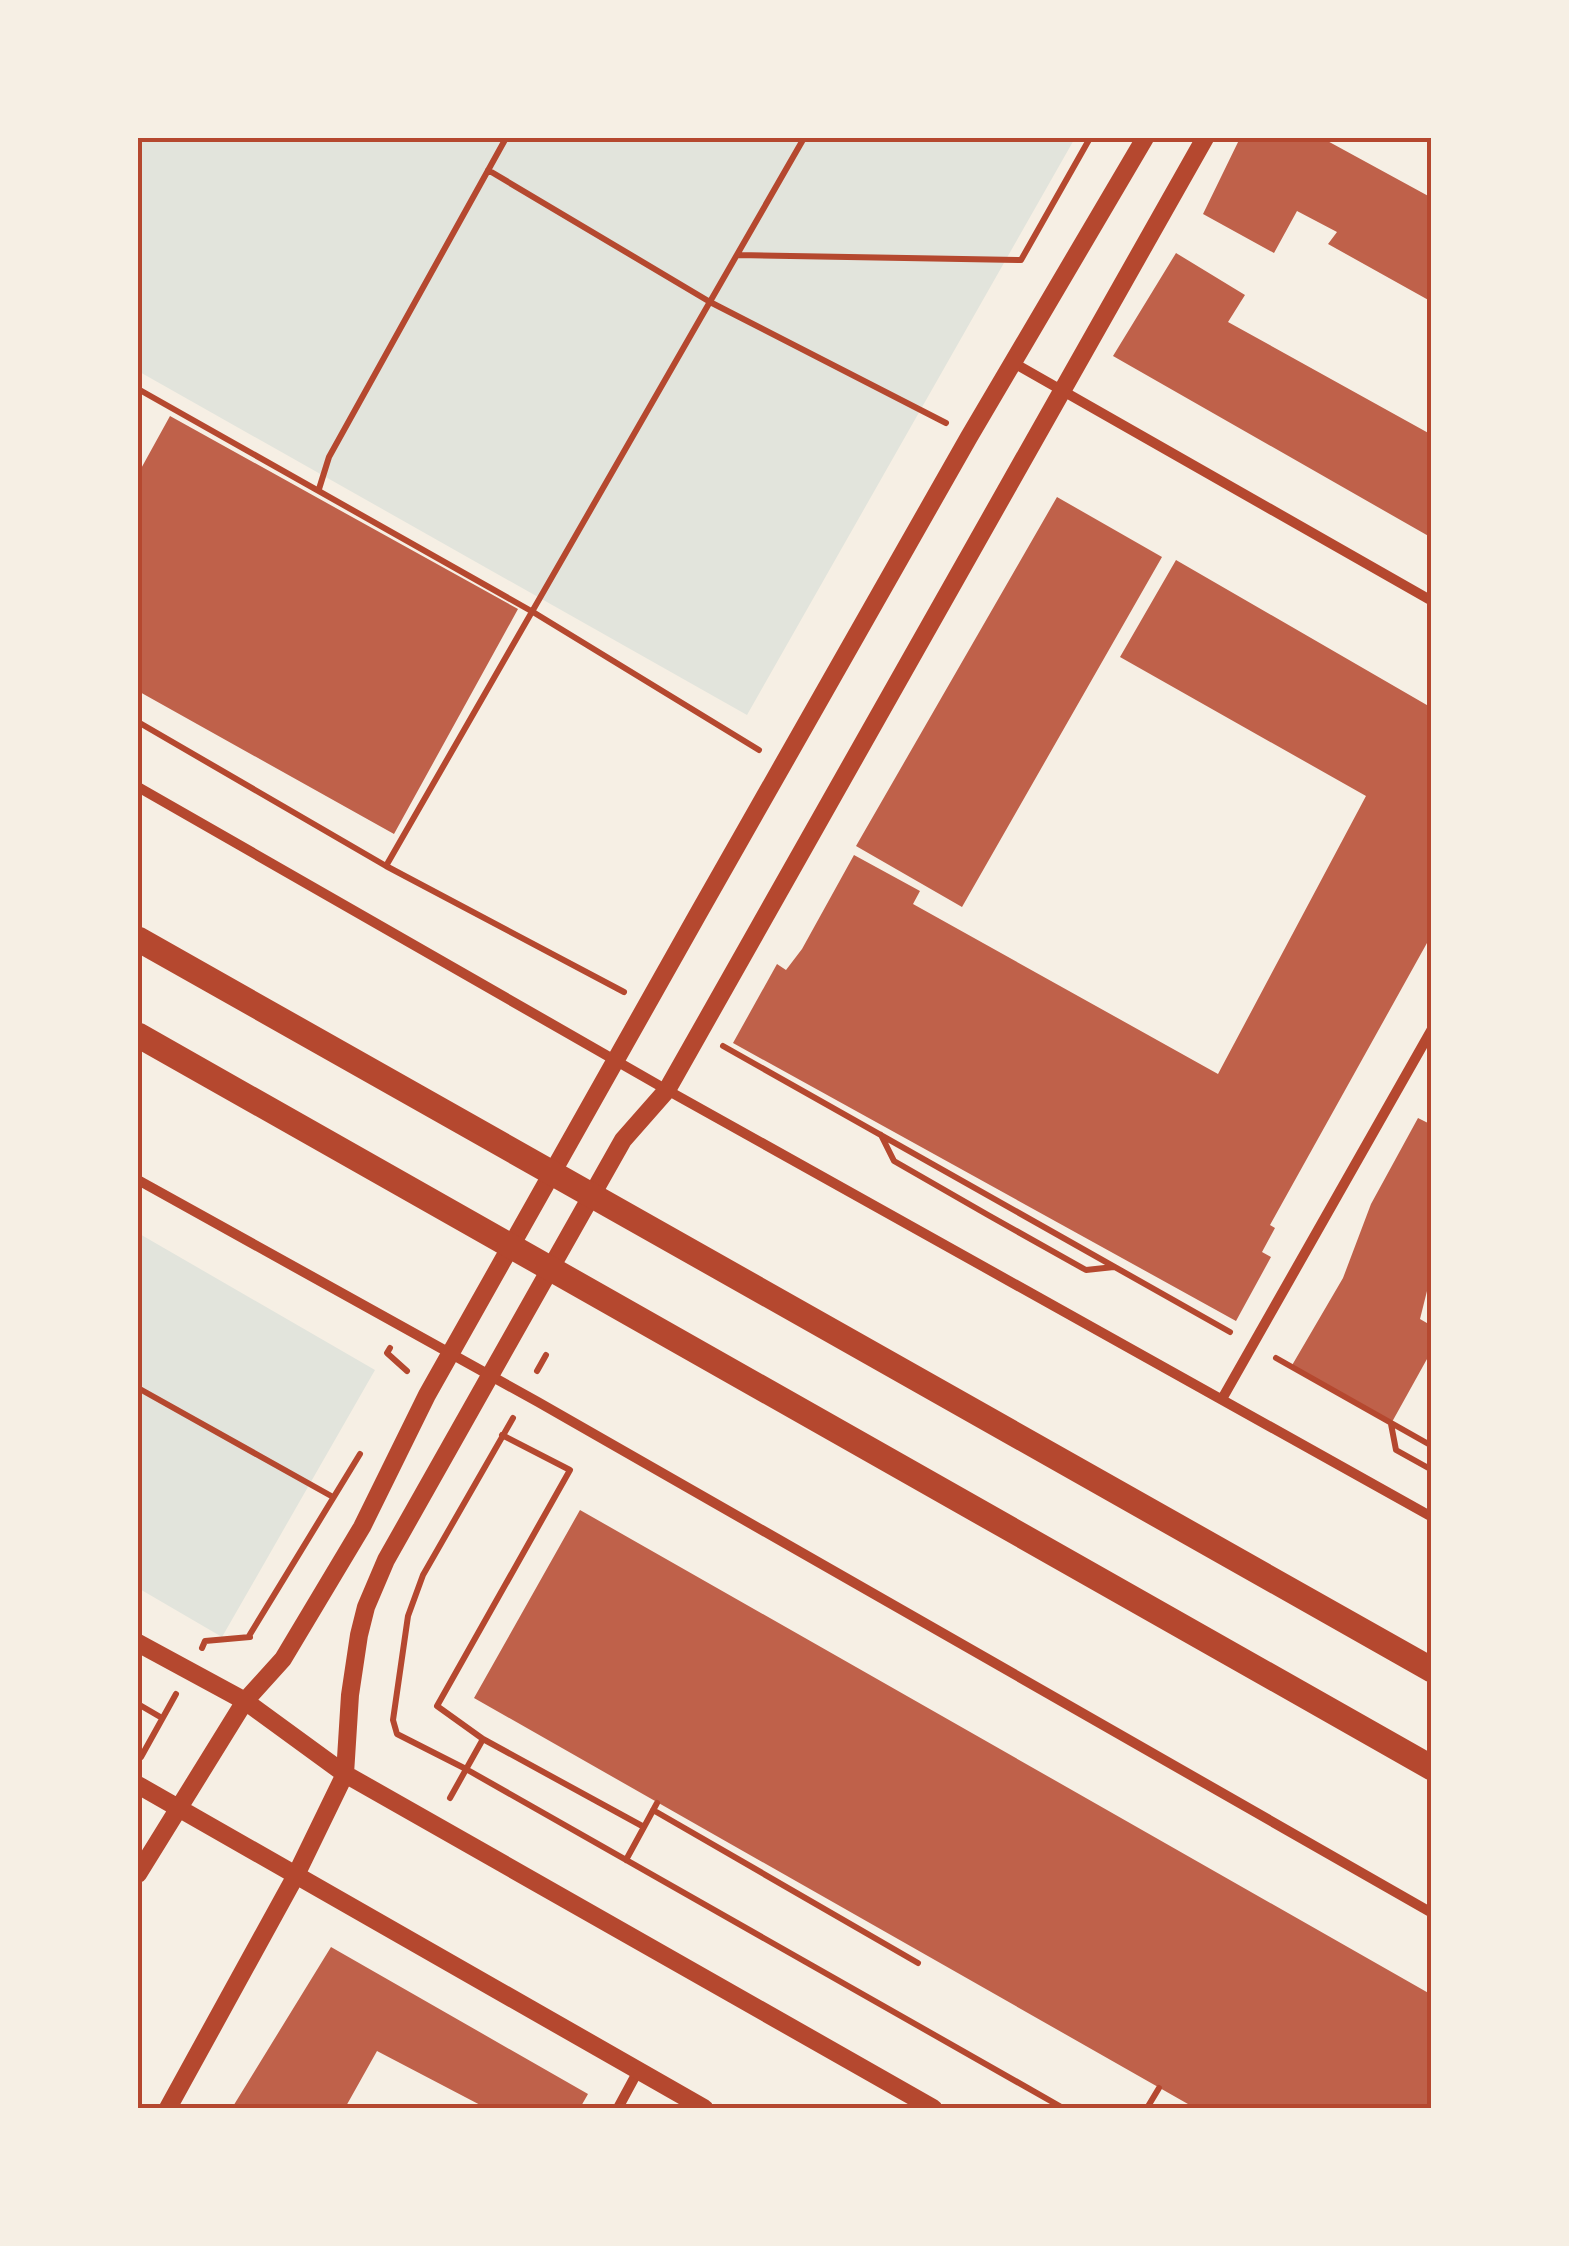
<svg xmlns="http://www.w3.org/2000/svg" width="1569" height="2246" viewBox="0 0 1569 2246" font-family="'Space Grotesk',sans-serif">
  <rect width="100%" height="100%" fill="#f6efe4"/>
  <path fill="#e2e4dc" d="M 138,138 L 1075,138 L 747,715 L 138,371 Z
    M 138,1233 L 375,1370 L 222,1637 L 138,1588 Z"/>
  <path fill="#bf614a" d="M 1240,138 L 1322,138 L 1432,198 L 1432,302 L 1328,244 L 1337,232 L 1297,211 L 1274,253 L 1203,214 Z
    M 1176,253 L 1245,295 L 1228,322 L 1432,435 L 1432,538 L 1113,356 Z
    M 170,416 L 518,609 L 394,834 L 138,691 L 138,474 Z
    M 1057,497 L 1162,557 L 962,907 L 856,846 Z
    M 1176,560 L 1432,708 L 1432,934 L 1270,1225 L 1275,1228 L 1262,1252 L 1271,1257 L 1236,1321 L 733,1043 L 777,964 L 786,970 L 802,949 L 854,855 L 920,891 L 913,904 L 1218,1074 L 1366,796 L 1120,657 Z
    M 1418,1118 L 1432,1125 L 1432,1271 L 1420,1319 L 1432,1326 L 1432,1350 L 1392,1422 L 1291,1367 L 1343,1278 L 1371,1204 Z
    M 580,1510 L 1432,1995 L 1432,2108 L 1195,2108 L 474,1698 Z
    M 331,1947 L 588,2094 L 580,2108 L 486,2108 L 377,2051 L 345,2108 L 232,2108 Z"/>
  <g fill="none" stroke-linecap="round" stroke-linejoin="round">
    <path stroke="#b5482f" stroke-width="6" d="M 488,170 L 710,302 L 946,423
      M 738,255 L 1021,260 L 1090,138
      M 138,389 L 533,612 L 759,750
      M 319,489 L 329,457 L 506,138
      M 138,722 L 386,866 L 624,992
      M 386,866 L 804,138
      M 723,1046 L 1230,1332
      M 881,1135 L 894,1161 L 988,1215 L 1086,1270 L 1114,1267
      M 390,1348 L 387,1353 L 407,1371
      M 1276,1358 L 1432,1446
      M 537,1371 L 546,1355
      M 138,1388 L 333,1497
      M 513,1418 L 423,1575 L 408,1616 L 393,1720 L 397,1734 L 466,1769 L 1063,2108
      M 1391,1424 L 1396,1450 L 1432,1470
      M 249,1636 L 360,1454
      M 202,1648 L 205,1641 L 250,1637
      M 138,1704 L 162,1718
      M 483,1739 L 437,1706 L 570,1470 L 502,1435
      M 141,1757 L 176,1694
      M 450,1798 L 483,1739 L 644,1827 L 657,1803
      M 653,1810 L 918,1963
      M 626,1860 L 644,1827
      M 1147,2108 L 1159,2088"/>
    <path stroke="#b5482f" stroke-width="10" d="M 1012,362 L 1432,601
      M 138,787 L 667,1090 L 1432,1517
      M 138,1180 L 538,1402 L 1432,1913
      M 1222,1399 L 1432,1029
      M 618,2108 L 638,2071"/>
    <path stroke="#b5482f" stroke-width="18" d="M 138,1643 L 245,1701 L 345,1774 L 933,2108
      M 138,1785 L 704,2108
      M 138,1874 L 245,1701 L 283,1659 L 362,1527 L 427,1395 L 698,914 L 969,437 L 1145,138
      M 168,2108 L 295,1877 L 345,1774 L 350,1695 L 359,1635 L 366,1607 L 386,1560 L 623,1140 L 667,1090 L 1205,138"/>
    <path stroke="#b5482f" stroke-width="25" d="M 138,939 L 1432,1670
      M 138,1035 L 1432,1768"/>
  </g>
  <rect width="1569" height="2246" fill="none" stroke="#f6efe4" stroke-width="280"/>
  <rect x="140" y="140" width="1289" height="1966" fill="none" stroke="#b5482f" stroke-width="4"/>
</svg>
